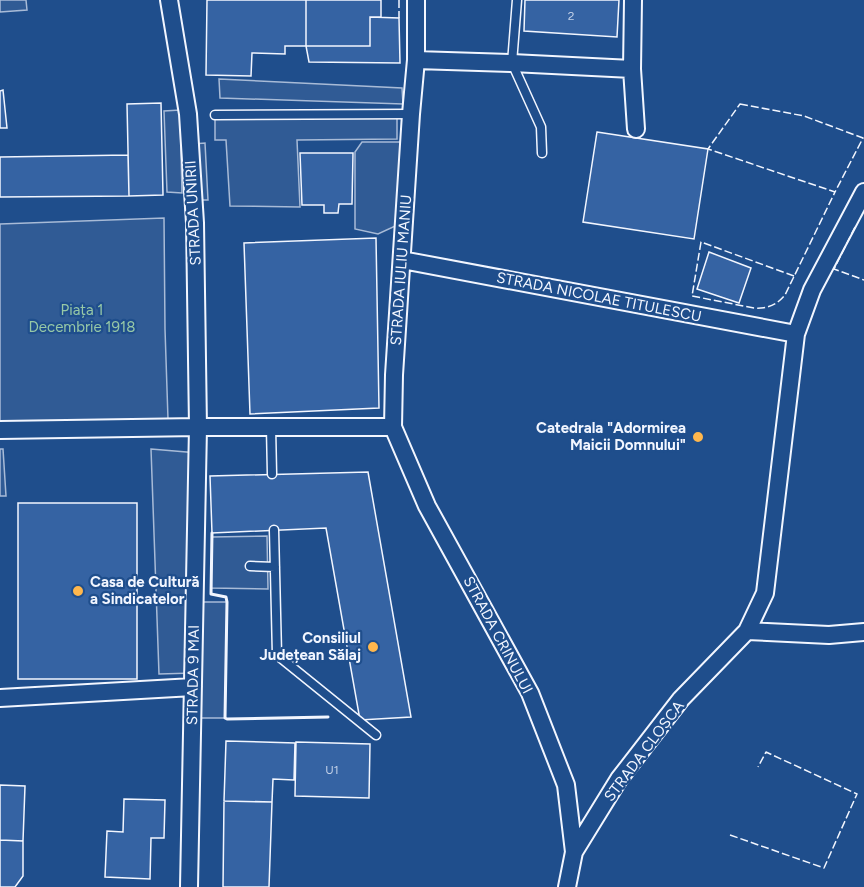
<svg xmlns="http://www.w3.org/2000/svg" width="864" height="887" viewBox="0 0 864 887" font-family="Figtree,sans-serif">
  <rect width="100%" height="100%" fill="#1f4e8c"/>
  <path fill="#305b95" stroke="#a8bbd7" stroke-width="1.5" d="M 0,0 L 26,0 L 27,10 L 0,12 Z
    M 219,79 L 402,88 L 403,104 L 220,98 Z
    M 180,110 L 182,193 L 167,192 L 164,111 Z
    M 397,114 L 397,139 L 297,140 L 300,207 L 230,206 L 226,140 L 215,140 L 215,115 Z
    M 362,142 L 410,142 L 404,222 L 378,234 L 355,229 L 355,152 Z
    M 205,143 L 208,200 L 196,200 L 193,144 Z
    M 164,218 L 165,329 L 168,419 L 87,422 L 0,422 L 0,224 Z
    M 0,449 L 3,449 L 6,496 L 0,496 Z
    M 151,449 L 198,453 L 197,602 L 227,602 L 225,718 L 193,718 L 194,673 L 159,674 Z
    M 267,536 L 268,589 L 211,588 L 212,537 Z"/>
  <path fill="#3563a3" stroke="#f2f6ff" stroke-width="1.5" d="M 207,0 L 306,0 L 306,46 L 285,46 L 285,54 L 252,53 L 251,76 L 206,75 Z
    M 306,0 L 381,0 L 381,17 L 370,17 L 370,46 L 306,46 Z
    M 525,0 L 619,0 L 617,37 L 524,31 Z
    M 370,17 L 399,18 L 400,63 L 309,62 L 306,46 L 370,46 Z
    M 3,90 L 7,128 L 0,128 L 0,91 Z
    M 161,103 L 163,195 L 129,196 L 127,104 Z
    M 597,132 L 708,149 L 694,239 L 583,222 Z
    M 300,153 L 353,153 L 352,204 L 339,204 L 338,213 L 324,213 L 324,205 L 302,205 Z
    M 128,155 L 129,196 L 0,197 L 0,157 Z
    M 376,238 L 379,408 L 250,414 L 244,243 Z
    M 709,252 L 751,268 L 739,303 L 697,289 Z
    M 368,472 L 411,717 L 360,720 L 326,528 L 212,533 L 210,476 Z
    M 18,503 L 137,503 L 137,679 L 18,679 Z
    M 226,741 L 295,743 L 294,780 L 273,779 L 272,802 L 224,801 Z
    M 296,742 L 370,744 L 369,798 L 295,796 Z
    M 0,785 L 25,786 L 23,841 L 0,840 Z
    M 124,799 L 165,800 L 164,838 L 151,838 L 150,879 L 105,877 L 107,831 L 123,832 Z
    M 224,801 L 272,802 L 269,887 L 223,887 Z
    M 0,840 L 23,841 L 23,876 L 15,887 L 0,887 Z"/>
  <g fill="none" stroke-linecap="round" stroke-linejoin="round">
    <defs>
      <path id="lane" d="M 517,0 L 512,63 L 541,127 L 542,153
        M 215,115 L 411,114
        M 271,427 L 272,474
        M 274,530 L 277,655 L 376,735
        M 250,566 L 275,567"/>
      <path id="street" d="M 169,0 L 188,114 L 195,223 L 198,427 L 189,887
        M 416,0 L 416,60 L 411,114 L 394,375 L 393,427 L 427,506 L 530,693 L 566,785 L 574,852
        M 633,0 L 632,69 L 636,129
        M 416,60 L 512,63 L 632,69
        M 402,260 L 796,334
        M 0,430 L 198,427 L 393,427
        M 747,631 L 829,635 L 864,632
        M 0,698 L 193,687
        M 567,887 L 574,852 L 619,779 L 681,699 L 747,631 L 765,593 L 796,334 L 812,290 L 864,192"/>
    </defs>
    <use href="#lane" stroke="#f2f6ff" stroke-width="11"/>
    <use href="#street" stroke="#f2f6ff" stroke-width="20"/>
    <use href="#lane" stroke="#1f4e8c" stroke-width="8"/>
    <use href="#street" stroke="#1f4e8c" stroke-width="16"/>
    <path stroke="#f2f6ff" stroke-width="1.5" stroke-dasharray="8 3" stroke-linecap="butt" d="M 399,0 L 399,18
      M 740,104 L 804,116 L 863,138 L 835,192 L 708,149 Z
      M 855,227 L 834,269 L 864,280
      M 794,276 L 701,242 L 692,296 L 754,308 C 767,309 777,305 785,295 L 835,192
      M 730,835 L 824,868 L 857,794 L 766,752 L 758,767"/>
    <path stroke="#f2f6ff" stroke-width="3" d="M 212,533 L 211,594 L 226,597 L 227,602 L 225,718 L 227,719 L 328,717"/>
  </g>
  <g fill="#ffb74d" stroke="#1f4e8c" stroke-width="2">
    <circle cx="698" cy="437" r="6"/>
    <circle cx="78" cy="591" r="6"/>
    <circle cx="373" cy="647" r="6"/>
  </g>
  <g text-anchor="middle" stroke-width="4.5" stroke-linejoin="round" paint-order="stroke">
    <g font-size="12" fill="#c3d1e8">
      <text x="571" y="20">2</text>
      <text x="332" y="774">U1</text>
    </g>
    <g font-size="15" fill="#f2f6ff" stroke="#1f4e8c">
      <text transform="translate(193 213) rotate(-93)" y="5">STRADA UNIRII</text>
      <text transform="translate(401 270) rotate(-86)" y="5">STRADA IULIU MANIU</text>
      <text transform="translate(599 297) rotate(11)" y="5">STRADA NICOLAE TITULESCU</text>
      <text transform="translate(498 635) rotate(62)" y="5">STRADA CRINULUI</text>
      <text transform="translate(193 675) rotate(-89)" y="5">STRADA 9 MAI</text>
      <text transform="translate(644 751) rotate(-53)" y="5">STRADA CLOȘCA</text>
    </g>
    <g font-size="15" fill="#97c8a6" stroke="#1f4e8c">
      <text x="82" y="315">Piața 1<tspan x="82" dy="17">Decembrie 1918</tspan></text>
    </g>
    <g font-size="15" font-weight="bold" fill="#f2f6ff" stroke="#1f4e8c" text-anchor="end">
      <text x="686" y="433">Catedrala "Adormirea<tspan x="686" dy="17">Maicii Domnului"</tspan></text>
      <text x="90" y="587" text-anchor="start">Casa de Cultură<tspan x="90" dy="17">a Sindicatelor</tspan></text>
      <text x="361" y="643">Consiliul<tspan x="361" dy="17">Județean Sălaj</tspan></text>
    </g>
  </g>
</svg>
